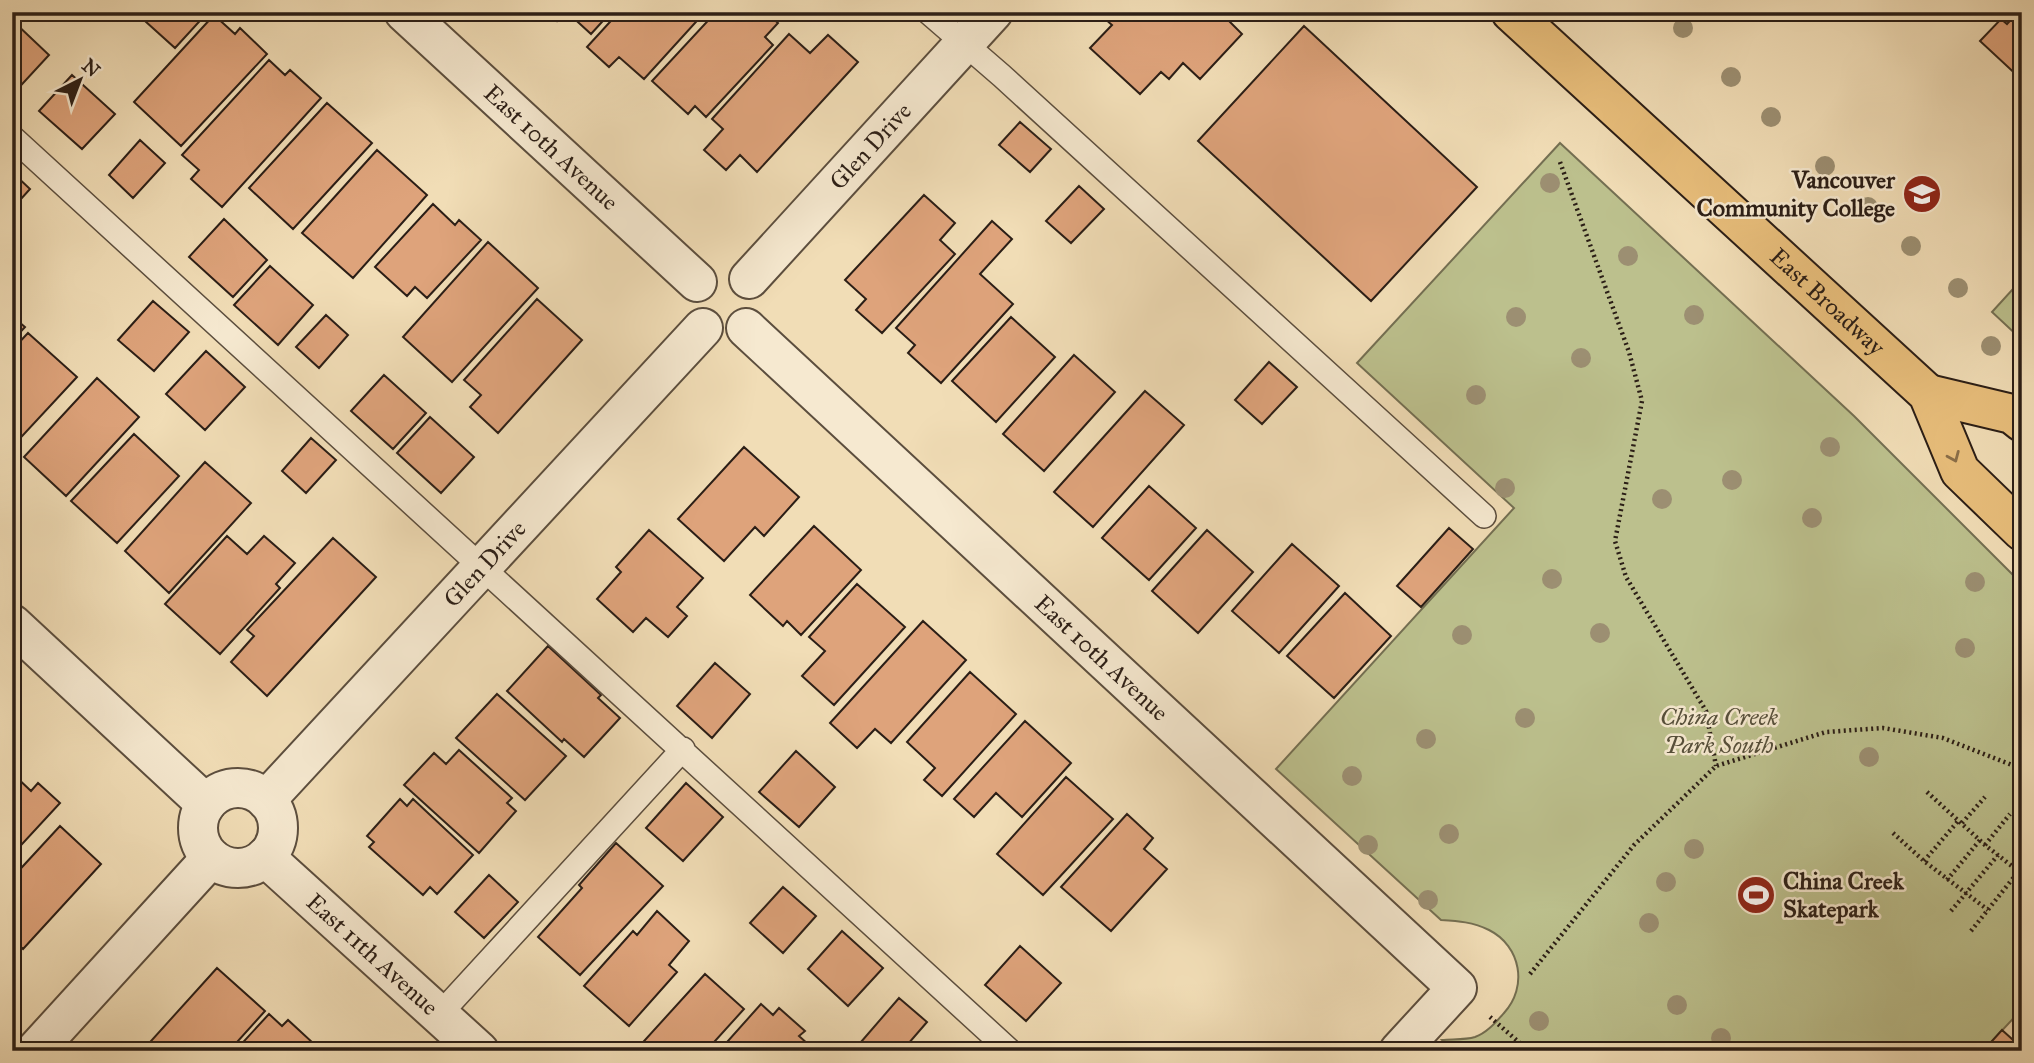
<svg xmlns="http://www.w3.org/2000/svg" width="2034" height="1063" viewBox="0 0 2034 1063" font-family="'IM FELL Great Primer',serif">
  <rect width="100%" height="100%" fill="#f1ddb6"/>
  <filter id="stains"><feTurbulence type="fractalNoise" baseFrequency=".00286" numOctaves="4"/><feColorMatrix values="0 0 0 0 .2 0 0 0 0 .09 0 0 0 0 .02 0 0 0 .5 -.17"/></filter>
  <radialGradient id="worn" r=".72"><stop offset=".6" stop-color="#630" stop-opacity="0"/><stop offset="1" stop-color="#630" stop-opacity=".3"/></radialGradient>
  <path fill="#bcc08d" stroke="#746f52" stroke-width="2" d="M 1560,143 L 1854,416 L 2022,584 L 2022,1009 L 1983,1051 L 1454,1051 L 1442,1040 C 1452,1039 1465,1040 1475,1037 C 1487,1033 1496,1022 1504,1013 C 1528,987 1521,946 1489,930 C 1473,922 1458,921 1441,920 L 1276,769 L 1514,508 L 1357,363 Z
    M 2022,279 L 2022,340 L 1992,312 Z"/>
  <path fill="#dea37b" stroke="#2b1e16" stroke-width="2" d="M 135,12 L 208,12 L 175,48 Z
    M 548,12 L 565,12 L 557,21 Z
    M 567,12 L 611,12 L 591,34 Z
    M 619,12 L 705,12 L 644,79 L 619,57 L 609,67 L 587,47 Z
    M 716,12 L 766,12 L 778,23 L 765,37 L 773,45 L 706,117 L 695,106 L 688,114 L 652,81 Z
    M 1111,12 L 1230,12 L 1225,17 L 1242,34 L 1200,79 L 1183,63 L 1169,79 L 1161,72 L 1140,94 L 1090,48 L 1112,25 L 1105,19 Z
    M 2018,12 L 2022,12 L 2022,80 L 1980,41 L 2001,19 L 2007,24 Z
    M 214,15 L 235,34 L 240,28 L 267,54 L 181,146 L 134,102 Z
    M 12,20 L 49,55 L 13,94 L 12,94 Z
    M 1304,26 L 1477,187 L 1371,301 L 1198,141 Z
    M 789,34 L 810,53 L 828,35 L 858,62 L 757,172 L 740,155 L 726,170 L 704,150 L 723,129 L 712,119 Z
    M 269,60 L 285,75 L 290,70 L 321,98 L 222,207 L 191,179 L 199,170 L 182,155 Z
    M 72,75 L 115,114 L 82,149 L 39,111 Z
    M 327,103 L 372,143 L 293,229 L 249,188 Z
    M 1020,122 L 1051,149 L 1030,172 L 999,145 Z
    M 140,140 L 165,163 L 133,198 L 109,175 Z
    M 377,150 L 427,195 L 353,278 L 302,233 Z
    M 12,172 L 30,189 L 12,209 Z
    M 1079,186 L 1104,209 L 1071,243 L 1046,221 Z
    M 924,195 L 955,223 L 940,240 L 955,254 L 882,333 L 856,310 L 866,299 L 845,280 Z
    M 433,204 L 455,225 L 459,220 L 481,240 L 427,298 L 415,287 L 407,296 L 375,267 Z
    M 224,219 L 267,260 L 233,297 L 189,257 Z
    M 992,221 L 1012,239 L 980,274 L 1013,304 L 941,383 L 908,353 L 915,345 L 896,328 Z
    M 488,242 L 538,288 L 452,382 L 403,337 Z
    M 270,266 L 313,305 L 278,345 L 234,305 Z
    M 537,299 L 582,340 L 498,433 L 470,407 L 481,395 L 464,380 Z
    M 153,301 L 189,332 L 154,371 L 118,340 Z
    M 326,315 L 348,335 L 319,368 L 296,347 Z
    M 12,316 L 25,327 L 12,341 Z
    M 1011,317 L 1055,357 L 996,422 L 952,381 Z
    M 28,333 L 77,377 L 12,447 L 12,350 Z
    M 206,351 L 245,387 L 205,430 L 166,394 Z
    M 1074,355 L 1115,392 L 1044,471 L 1003,434 Z
    M 1269,362 L 1297,387 L 1262,424 L 1235,400 Z
    M 384,375 L 426,413 L 393,449 L 351,411 Z
    M 97,378 L 139,417 L 66,496 L 24,457 Z
    M 1145,391 L 1184,425 L 1093,527 L 1054,492 Z
    M 430,417 L 474,457 L 441,493 L 397,453 Z
    M 134,434 L 179,476 L 117,543 L 71,501 Z
    M 311,438 L 336,460 L 306,493 L 282,471 Z
    M 744,447 L 799,497 L 764,536 L 755,527 L 724,561 L 678,519 Z
    M 205,462 L 251,503 L 169,593 L 125,551 Z
    M 1149,486 L 1196,528 L 1149,580 L 1102,538 Z
    M 814,526 L 861,570 L 801,635 L 787,621 L 783,626 L 750,595 Z
    M 1449,528 L 1473,549 L 1421,607 L 1397,586 Z
    M 649,530 L 703,578 L 677,607 L 687,616 L 668,637 L 646,618 L 633,632 L 597,599 L 621,572 L 616,567 Z
    M 1207,530 L 1253,572 L 1198,633 L 1152,591 Z
    M 227,536 L 247,554 L 264,536 L 295,563 L 276,584 L 280,588 L 220,654 L 165,604 Z
    M 333,538 L 376,577 L 267,696 L 231,662 L 254,636 L 247,630 Z
    M 1292,544 L 1339,586 L 1279,653 L 1232,611 Z
    M 857,584 L 905,627 L 834,705 L 802,676 L 825,651 L 809,637 Z
    M 1345,593 L 1391,636 L 1334,698 L 1287,656 Z
    M 923,621 L 966,660 L 891,743 L 875,729 L 857,748 L 830,723 Z
    M 548,646 L 601,695 L 598,698 L 620,718 L 584,757 L 564,739 L 562,742 L 507,691 Z
    M 715,663 L 750,694 L 712,738 L 677,706 Z
    M 970,672 L 1016,714 L 942,796 L 924,780 L 935,768 L 907,742 Z
    M 497,694 L 566,756 L 525,800 L 456,738 Z
    M 1025,721 L 1071,763 L 1022,817 L 996,793 L 974,817 L 954,799 Z
    M 459,750 L 512,798 L 507,803 L 516,811 L 479,853 L 404,785 L 434,753 L 446,764 Z
    M 796,751 L 835,787 L 799,827 L 759,792 Z
    M 12,773 L 31,791 L 38,783 L 60,803 L 12,855 Z
    M 1066,777 L 1113,819 L 1043,895 L 997,854 Z
    M 686,783 L 723,817 L 683,861 L 646,828 Z
    M 400,799 L 407,806 L 413,799 L 473,855 L 437,894 L 430,887 L 423,895 L 369,847 L 374,842 L 367,836 Z
    M 1127,814 L 1153,838 L 1144,849 L 1167,869 L 1111,931 L 1061,887 Z
    M 60,826 L 101,864 L 23,949 L 12,939 L 12,878 Z
    M 616,843 L 663,886 L 580,975 L 538,937 L 582,888 L 579,885 Z
    M 489,875 L 518,902 L 484,938 L 455,912 Z
    M 783,887 L 816,916 L 783,953 L 750,923 Z
    M 657,911 L 689,941 L 669,965 L 677,972 L 629,1026 L 584,986 L 633,931 L 637,935 Z
    M 842,931 L 883,968 L 848,1006 L 808,969 Z
    M 1020,946 L 1061,983 L 1026,1021 L 985,985 Z
    M 217,968 L 265,1011 L 229,1051 L 142,1051 Z
    M 705,974 L 744,1009 L 706,1051 L 635,1051 Z
    M 899,998 L 927,1022 L 902,1051 L 871,1051 L 861,1042 Z
    M 761,1004 L 773,1015 L 779,1008 L 805,1031 L 799,1036 L 808,1044 L 802,1051 L 719,1051 Z
    M 269,1014 L 282,1026 L 288,1020 L 313,1043 L 308,1049 L 310,1051 L 235,1051 Z
    M 2002,1030 L 2022,1048 L 2022,1051 L 1983,1051 Z"/>
  <g fill="none" stroke-linecap="round" stroke-linejoin="round">
    <defs>
      <path id="lane" d="M 928,12 L 1002,76 L 1484,516
        M 12,137 L 1010,1051
        M 440,1014 L 683,749"/>
      <g id="street">
        <path id="s1" d="M 404,12 L 697,282"/>
        <path id="s2" d="M 749,279 L 993,12"/>
        <path id="s3" d="M 746,328 L 1457,988 L 1399,1051"/>
        <path d="M 12,624 L 206,804"/>
        <circle cx="238" cy="828" r="40"/>
        <path id="s4" d="M 266,800 L 703,328"/>
        <path id="s5" d="M 265,857 L 479,1051"/>
        <path d="M 35,1051 L 211,858"/>
      </g>
      <g id="primary">
        <path id="s6" d="M 1511,12 L 1928,394 L 1960,471 L 2022,531"/>
        <path d="M 1928,394 L 2012,414 L 2022,422"/>
      </g>
    </defs>
    <use href="#lane" stroke="#5c4e3e" stroke-width="26"/>
    <use href="#street" stroke="#5c4e3e" stroke-width="42"/>
    <use href="#primary" stroke="#2b1e16" stroke-width="42"/>
    <path stroke="#2b1e16" stroke-width="4.5" stroke-dasharray="2 3.5" stroke-linecap="butt" d="M 1560,162 L 1629,352 L 1642,401 L 1615,541 L 1626,577 L 1706,711 L 1716,766
      M 1927,792 L 1985,845 L 2022,874
      M 1962,823 L 1985,797
      M 1893,833 L 1924,861 L 1988,910
      M 1985,845 L 2010,814
      M 1924,861 L 1959,820
      M 1947,880 L 1980,840
      M 1951,911 L 1998,855
      M 1971,931 L 2022,867
      M 1530,974 L 1634,845 L 1716,766 L 1826,732 L 1883,728 L 1943,738 L 2022,769
      M 1490,1017 L 1529,1051"/>
    <use href="#lane" stroke="#f6e9d0" stroke-width="23"/>
    <use href="#street" stroke="#f6e9d0" stroke-width="38"/>
    <use href="#primary" stroke="#e8be7b" stroke-width="38"/>
  </g>
  <g fill="#9c8f72">
    <circle cx="1683" cy="28" r="10"/>
    <circle cx="1731" cy="77" r="10"/>
    <circle cx="1771" cy="117" r="10"/>
    <circle cx="1825" cy="166" r="10"/>
    <circle cx="1550" cy="183" r="10"/>
    <circle cx="1868" cy="207" r="10"/>
    <circle cx="1911" cy="246" r="10"/>
    <circle cx="1628" cy="256" r="10"/>
    <circle cx="1958" cy="288" r="10"/>
    <circle cx="1694" cy="315" r="10"/>
    <circle cx="1516" cy="317" r="10"/>
    <circle cx="1991" cy="346" r="10"/>
    <circle cx="1581" cy="358" r="10"/>
    <circle cx="1476" cy="395" r="10"/>
    <circle cx="1830" cy="447" r="10"/>
    <circle cx="1732" cy="480" r="10"/>
    <circle cx="1505" cy="488" r="10"/>
    <circle cx="1662" cy="499" r="10"/>
    <circle cx="1812" cy="518" r="10"/>
    <circle cx="1552" cy="579" r="10"/>
    <circle cx="1975" cy="582" r="10"/>
    <circle cx="1600" cy="633" r="10"/>
    <circle cx="1462" cy="635" r="10"/>
    <circle cx="1965" cy="648" r="10"/>
    <circle cx="1525" cy="718" r="10"/>
    <circle cx="1426" cy="739" r="10"/>
    <circle cx="1869" cy="757" r="10"/>
    <circle cx="1352" cy="776" r="10"/>
    <circle cx="1449" cy="834" r="10"/>
    <circle cx="1368" cy="845" r="10"/>
    <circle cx="1694" cy="849" r="10"/>
    <circle cx="1666" cy="882" r="10"/>
    <circle cx="1428" cy="900" r="10"/>
    <circle cx="1649" cy="923" r="10"/>
    <circle cx="1677" cy="1005" r="10"/>
    <circle cx="1539" cy="1021" r="10"/>
    <circle cx="1721" cy="1038" r="10"/>
  </g>
  <defs><path id="oneway-chevron" d="M-2-3.5L2.5 0L-2 3.5" fill="none" stroke-width="1.6" stroke-linecap="round" stroke-linejoin="round" transform="scale(1.75)"/></defs>
  <use stroke="#8a6e48" href="#oneway-chevron" transform="translate(1954 457) rotate(67)"/>
  <defs>
    <symbol id="university-disc" viewBox="-11 -11 22 22"><circle r="9.5" fill="#8f2418" stroke="#f6e9d0"/><path d="M0-5L7-2L0 1L-7-2ZM-4 1L0 2.5L4 1V4Q0 6-4 4Z" fill="#fff"/></symbol>
    <symbol id="stadium-disc" viewBox="-11 -11 22 22"><circle r="9.5" fill="#8f2418" stroke="#f6e9d0"/><path d="M0-5a6.5 5 0 1 0 0 10a6.5 5 0 1 0 0-10ZM-3.5-1.8h7v3.6h-7Z" fill="#fff"/></symbol>
  </defs>
  <g fill-rule="evenodd">
    <use href="#university-disc" x="1900" y="172" width="44" height="44"/>
    <use href="#stadium-disc" x="1734" y="873" width="44" height="44"/>
  </g>
  <g text-anchor="middle" stroke-width="5" stroke-linejoin="round" paint-order="stroke">
    <g font-size="24" fill="#2b1e16" stroke="#f6e9d0">
      <text dy="8" stroke="none"><textPath href="#s2" startOffset="180">Glen Drive</textPath></text>
      <text dy="8" stroke="none"><textPath href="#s1" startOffset="200">East 10th Avenue</textPath></text>
      <text dy="8" stroke="none"><textPath href="#s6" startOffset="429">East Broadway</textPath></text>
      <text dy="8" stroke="none"><textPath href="#s4" startOffset="322">Glen Drive</textPath></text>
      <text dy="8" stroke="none"><textPath href="#s3" startOffset="485">East 10th Avenue</textPath></text>
      <text dy="8" stroke="none"><textPath href="#s5" startOffset="145">East 11th Avenue</textPath></text>
    </g>
    <g font-size="24" font-weight="bold" fill="#2b1e16" stroke="#f6e9d0" text-anchor="end">
      <text x="1895" y="188">Vancouver<tspan x="1895" dy="28">Community College</tspan></text>
      <text x="1783" y="889" text-anchor="start">China Creek<tspan x="1783" dy="28">Skatepark</tspan></text>
    </g>
    <g font-size="24" font-style="italic" fill="#564f3a" stroke="#f6e9d0">
      <text x="1719" y="725">China Creek<tspan x="1719" dy="28">Park South</tspan></text>
    </g>
  </g>
  <rect width="2034" height="1063" fill="none" stroke="#f1ddb6" stroke-width="42"/>
  <rect x="14" y="14" width="2006" height="1035" fill="none" stroke="#2b1e16" stroke-width="3.5"/>
  <rect x="21" y="21" width="1992" height="1021" fill="none" stroke="#2b1e16" stroke-width="2"/>
  <g transform="translate(80 80) rotate(42)" stroke="#f6e9d0" stroke-width="5" paint-order="stroke">
  <path d="M0-5L12 26L0 18L-12 26Z" fill="#2b1e16"/>
  <text y="-10" font-size="19" font-weight="bold" text-anchor="middle" fill="#2b1e16">N</text>
  </g>
  <rect width="100%" height="100%" filter="url(#stains)"/>
  <rect width="100%" height="100%" fill="url(#worn)"/>
</svg>
